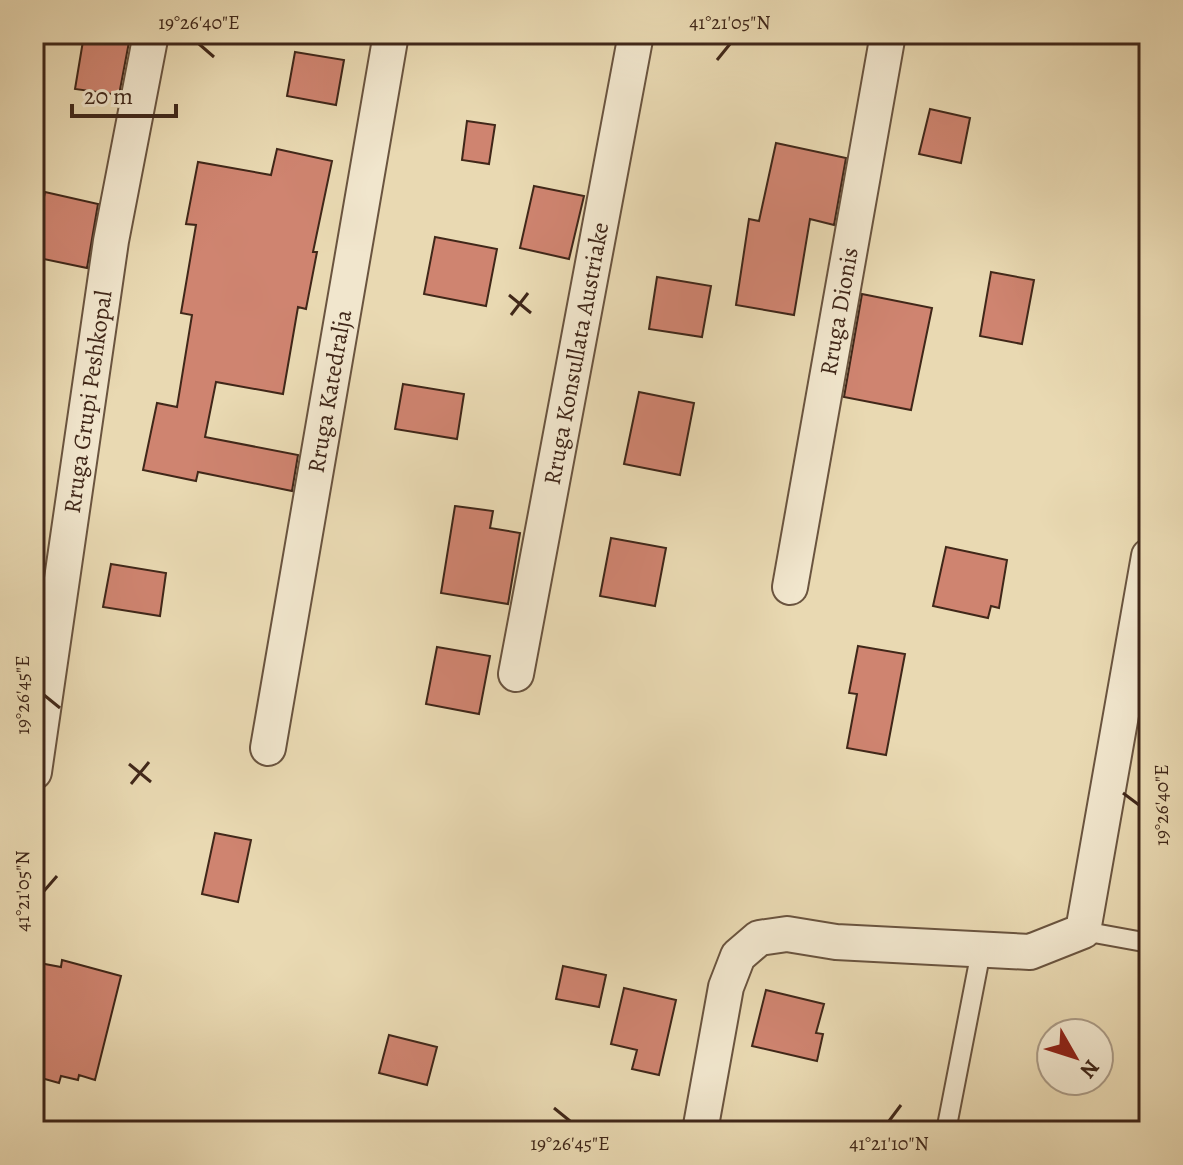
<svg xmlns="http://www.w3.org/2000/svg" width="1183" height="1165" viewBox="0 0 1183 1165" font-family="Alegreya,serif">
  <rect width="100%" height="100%" fill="#e9d9b2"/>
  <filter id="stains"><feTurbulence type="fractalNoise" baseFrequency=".0025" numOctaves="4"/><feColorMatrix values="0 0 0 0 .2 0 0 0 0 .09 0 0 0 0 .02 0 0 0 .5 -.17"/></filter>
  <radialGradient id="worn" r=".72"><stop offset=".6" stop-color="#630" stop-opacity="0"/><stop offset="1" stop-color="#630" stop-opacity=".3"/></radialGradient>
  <path fill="#cf8470" stroke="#402719" stroke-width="2" d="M 84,35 L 129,42 L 119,95 L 75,89 Z
    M 295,52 L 344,60 L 336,105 L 287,96 Z
    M 930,109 L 970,118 L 961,163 L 919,154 Z
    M 467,121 L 495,125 L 489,164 L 462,160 Z
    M 776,143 L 846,158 L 834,225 L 810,219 L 794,315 L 736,305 L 749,219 L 759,221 Z
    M 277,149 L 332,161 L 313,252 L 317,252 L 306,309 L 298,307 L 283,394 L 216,382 L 205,437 L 298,455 L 292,491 L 198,472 L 196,481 L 143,470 L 157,403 L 177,407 L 192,315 L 181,313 L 196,225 L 186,224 L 198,162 L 271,175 Z
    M 534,186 L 584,196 L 569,259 L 520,248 Z
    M 45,192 L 98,204 L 87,268 L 34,257 L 34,245 Z
    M 435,237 L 497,249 L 486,306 L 424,294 Z
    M 991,272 L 1034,280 L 1022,344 L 980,336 Z
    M 657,277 L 711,286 L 702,337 L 649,329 Z
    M 862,294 L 932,308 L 911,410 L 844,397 Z
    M 403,384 L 464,394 L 457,439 L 395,429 Z
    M 639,392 L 694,403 L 680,475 L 624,464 Z
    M 455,506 L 493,511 L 490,528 L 520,533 L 508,604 L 441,593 Z
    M 611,538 L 666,548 L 655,606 L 600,596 Z
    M 946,547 L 1007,560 L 999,608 L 991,606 L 988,618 L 933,606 Z
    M 111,564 L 166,573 L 160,616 L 103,607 Z
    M 858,646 L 905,654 L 886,755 L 847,748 L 857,694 L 849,693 Z
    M 437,647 L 490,656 L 479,714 L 426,704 Z
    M 215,833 L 251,840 L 238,902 L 202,894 Z
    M 62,960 L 121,976 L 95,1080 L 79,1075 L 78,1080 L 61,1076 L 59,1083 L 34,1076 L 34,962 L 61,967 Z
    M 563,966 L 606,975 L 599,1007 L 556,999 Z
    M 624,988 L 676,1000 L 659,1075 L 632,1069 L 637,1050 L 611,1044 Z
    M 766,990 L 824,1004 L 816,1033 L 823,1034 L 817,1061 L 752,1046 Z
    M 389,1035 L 437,1047 L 427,1085 L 379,1073 Z"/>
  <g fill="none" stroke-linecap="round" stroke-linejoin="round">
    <defs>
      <path id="service" d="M 1083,931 L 1149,943
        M 946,1131 L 981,951"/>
      <g id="minor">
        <path id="s1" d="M 790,587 L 888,34"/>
        <path id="s2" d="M 516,674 L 636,34"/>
        <path id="s3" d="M 268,748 L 391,34"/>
        <path id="s4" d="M 34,772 L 111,241 L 151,34"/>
        <path d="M 700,1131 L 726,987 L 738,956 L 759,938 L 787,934 L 836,942 L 1030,952 L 1083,931 L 1149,556"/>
      </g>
    </defs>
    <use href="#service" stroke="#6a543f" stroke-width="22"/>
    <use href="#minor" stroke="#6a543f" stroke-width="38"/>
    <use href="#service" stroke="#f1e6cd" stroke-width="18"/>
    <use href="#minor" stroke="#f1e6cd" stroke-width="34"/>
  </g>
  <path fill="none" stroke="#402719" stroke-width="3" d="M 199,44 L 214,57M 717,60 L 730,44M 509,295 L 531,313M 511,315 L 528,293M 44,695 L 60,708M 129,764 L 151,782M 131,784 L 149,762M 1123,793 L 1139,805M 44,891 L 57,876M 554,1108 L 570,1121M 889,1121 L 901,1105"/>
  <g text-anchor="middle" stroke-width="6" stroke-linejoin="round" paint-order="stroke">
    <g font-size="24" fill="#402719" stroke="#f1e6cd">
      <text dy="8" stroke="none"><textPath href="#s1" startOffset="280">Rruga Dionis</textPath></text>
      <text dy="8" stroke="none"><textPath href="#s2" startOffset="326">Rruga Konsullata Austriake</textPath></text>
      <text dy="8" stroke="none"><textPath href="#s3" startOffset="362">Rruga Katedralja</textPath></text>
      <text dy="8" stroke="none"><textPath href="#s4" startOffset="374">Rruga Grupi Peshkopal</textPath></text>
    </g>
  </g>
  <rect width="1183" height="1165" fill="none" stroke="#e9d9b2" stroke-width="88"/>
  <g transform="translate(1075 1057) rotate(129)"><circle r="38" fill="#f1e6cd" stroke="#aa9a85" stroke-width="2"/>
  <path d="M0-6L14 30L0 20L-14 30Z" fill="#8f2418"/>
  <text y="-12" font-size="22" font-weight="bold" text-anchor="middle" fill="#402719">N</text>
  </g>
  <path d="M72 104v12h104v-12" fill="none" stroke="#402719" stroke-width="4"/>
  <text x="84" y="104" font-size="24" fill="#402719" stroke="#f1e6cd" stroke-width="6" paint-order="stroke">20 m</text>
  <rect x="44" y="44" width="1095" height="1077" fill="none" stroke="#402719" stroke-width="3"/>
  <g font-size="20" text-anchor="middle" fill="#402719">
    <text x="199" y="29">19°26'40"E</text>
    <text x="730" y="29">41°21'05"N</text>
    <text transform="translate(22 695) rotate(-90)" y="7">19°26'45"E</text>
    <text transform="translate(1161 805) rotate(-90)" y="7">19°26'40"E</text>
    <text transform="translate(22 891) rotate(-90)" y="7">41°21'05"N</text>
    <text x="570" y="1150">19°26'45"E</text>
    <text x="889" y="1150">41°21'10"N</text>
  </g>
  <rect width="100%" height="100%" filter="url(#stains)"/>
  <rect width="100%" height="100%" fill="url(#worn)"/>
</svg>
